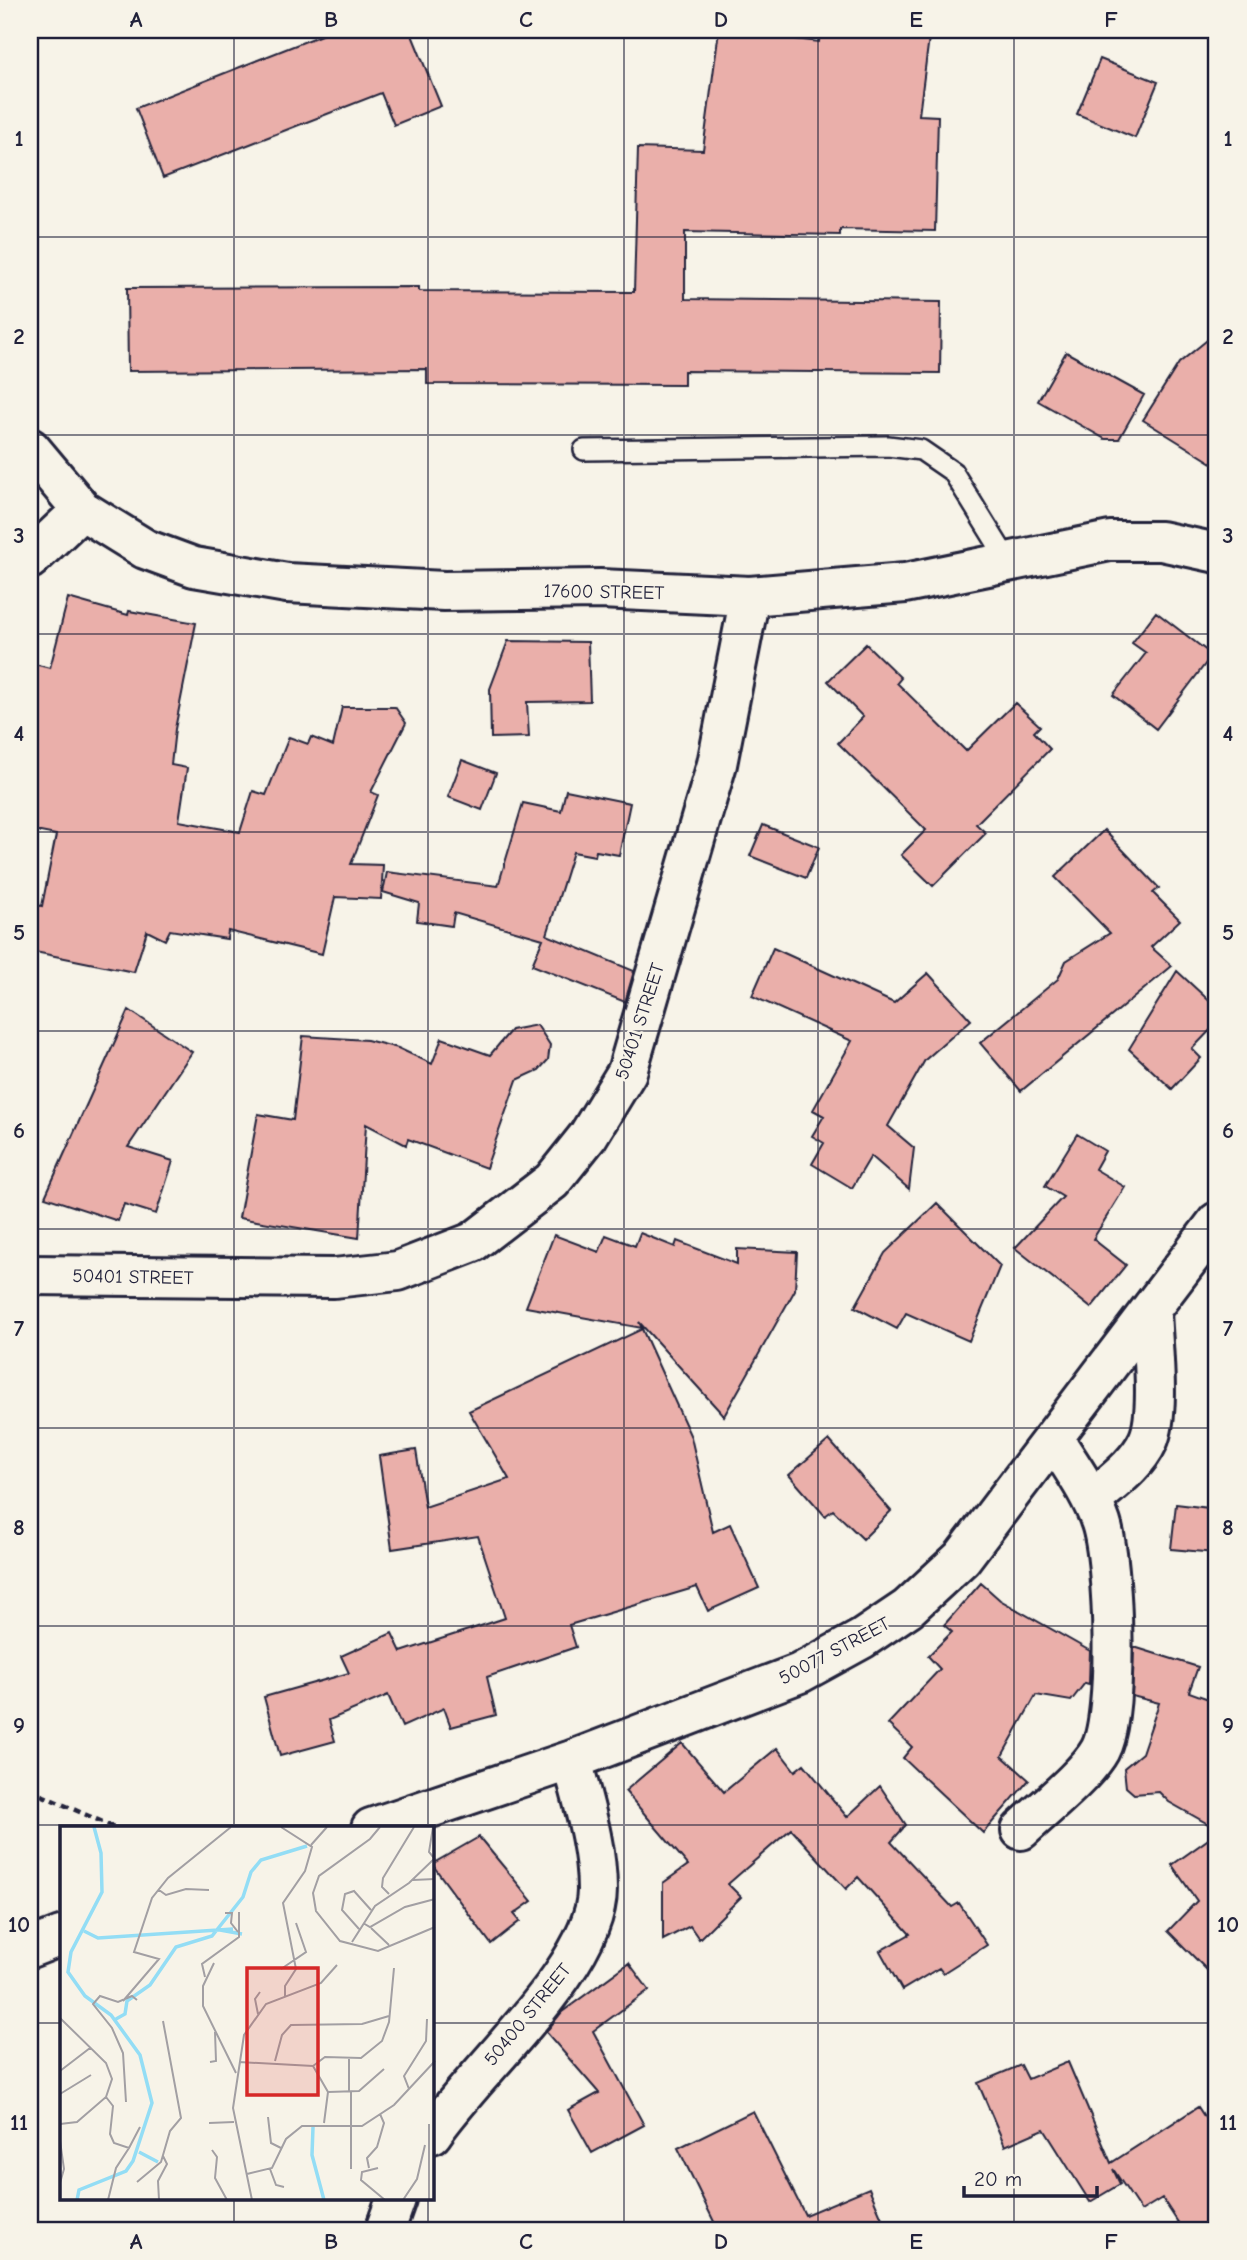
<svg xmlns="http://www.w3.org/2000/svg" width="1247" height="2260" viewBox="0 0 1247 2260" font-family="'Comic Neue',sans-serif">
  <rect width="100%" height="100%" fill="#f7f3e8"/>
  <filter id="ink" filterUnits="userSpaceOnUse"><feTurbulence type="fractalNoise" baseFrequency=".0143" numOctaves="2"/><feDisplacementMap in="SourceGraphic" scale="14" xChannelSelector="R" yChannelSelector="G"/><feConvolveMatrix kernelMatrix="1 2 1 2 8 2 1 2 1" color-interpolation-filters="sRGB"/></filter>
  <g filter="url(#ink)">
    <path fill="#eaafaa" stroke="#22223b" stroke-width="2" d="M 334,30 L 410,30 L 441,106 L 394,125 L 381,93 L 163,178 L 136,108 Z
      M 719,30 L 819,42 L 820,30 L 930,30 L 919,115 L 938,116 L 935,231 L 840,229 L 840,235 L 685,232 L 685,299 L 941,302 L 940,373 L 684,371 L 684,385 L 427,384 L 427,369 L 128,371 L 127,288 L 419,287 L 419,291 L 634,292 L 638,148 L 703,150 Z
      M 1100,59 L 1158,82 L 1135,138 L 1077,114 Z
      M 1217,332 L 1217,466 L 1143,420 L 1179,363 Z
      M 1066,352 L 1144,395 L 1119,439 L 1105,439 L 1038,401 Z
      M 68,598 L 128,615 L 129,611 L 196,623 L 175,729 L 171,765 L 187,768 L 179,821 L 240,832 L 253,791 L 266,795 L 289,737 L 308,744 L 311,737 L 333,746 L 342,707 L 395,707 L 406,723 L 371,792 L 378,795 L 351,864 L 383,865 L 381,899 L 335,897 L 322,954 L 228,931 L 227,939 L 170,930 L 165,940 L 147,931 L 134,972 L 30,951 L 30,904 L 42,906 L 56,835 L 30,830 L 30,663 L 50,668 Z
      M 1156,612 L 1212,655 L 1156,729 L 1113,695 L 1146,653 L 1132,643 Z
      M 508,641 L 588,642 L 590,701 L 527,702 L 529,737 L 491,738 L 490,689 Z
      M 866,644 L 901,678 L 897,683 L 966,751 L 1015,703 L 1040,726 L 1034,732 L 1050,749 L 976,824 L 986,833 L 933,886 L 901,855 L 926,830 L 838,743 L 863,717 L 828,681 Z
      M 462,760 L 496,773 L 482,810 L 448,797 Z
      M 566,790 L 630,803 L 619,855 L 596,851 L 595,856 L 573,852 L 547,935 L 634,971 L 625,1002 L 532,965 L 543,939 L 454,913 L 452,926 L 417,921 L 419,903 L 383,892 L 387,872 L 498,886 L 523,803 L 561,811 Z
      M 763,825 L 819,847 L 806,878 L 750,856 Z
      M 1104,830 L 1159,888 L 1153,893 L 1180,920 L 1151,947 L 1172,966 L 1021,1091 L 980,1043 L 1058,979 L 1066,961 L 1110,933 L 1055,877 Z
      M 773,948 L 894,1003 L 928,973 L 971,1020 L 925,1060 L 888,1126 L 914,1148 L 909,1189 L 871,1156 L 852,1188 L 812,1164 L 824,1143 L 812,1136 L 824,1116 L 813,1110 L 852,1041 L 752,996 Z
      M 1177,971 L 1217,1008 L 1217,1023 L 1192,1049 L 1201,1058 L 1172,1089 L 1129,1049 Z
      M 129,1010 L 192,1052 L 128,1147 L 173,1161 L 156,1214 L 124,1204 L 118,1221 L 45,1197 Z
      M 537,1025 L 550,1045 L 548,1060 L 539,1070 L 517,1080 L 486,1168 L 408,1139 L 406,1145 L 366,1124 L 359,1238 L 239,1218 L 258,1114 L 293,1120 L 303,1036 L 367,1040 L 398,1048 L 432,1064 L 442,1038 L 490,1055 L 511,1030 Z
      M 1077,1134 L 1105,1151 L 1095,1169 L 1125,1187 L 1093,1239 L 1126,1265 L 1091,1308 L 1015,1248 L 1063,1197 L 1045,1186 Z
      M 937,1203 L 1000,1266 L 969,1341 L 906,1313 L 897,1329 L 855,1307 L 885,1253 Z
      M 640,1233 L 675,1247 L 677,1241 L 737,1264 L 737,1249 L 797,1252 L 795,1290 L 724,1416 L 639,1322 L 642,1328 L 526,1307 L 554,1235 L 599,1252 L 606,1235 L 635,1246 Z
      M 642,1329 L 691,1437 L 713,1532 L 730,1524 L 759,1588 L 708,1611 L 697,1587 L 569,1625 L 576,1647 L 487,1677 L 496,1715 L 451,1727 L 444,1708 L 402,1727 L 388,1695 L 329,1720 L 335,1741 L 280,1756 L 264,1697 L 349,1673 L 341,1656 L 392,1633 L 401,1652 L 505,1618 L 478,1536 L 392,1549 L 379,1456 L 416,1450 L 425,1507 L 509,1479 L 469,1411 Z
      M 829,1440 L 891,1511 L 863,1539 L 833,1510 L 825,1516 L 789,1475 Z
      M 1176,1504 L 1217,1509 L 1215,1553 L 1171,1549 Z
      M 981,1583 L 1000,1600 L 1090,1651 L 1089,1684 L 1085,1683 L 1071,1701 L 1036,1695 L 1002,1756 L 1029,1780 L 983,1833 L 903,1758 L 912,1747 L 888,1724 L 940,1669 L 928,1656 L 952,1632 L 944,1625 Z
      M 1134,1647 L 1198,1667 L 1189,1692 L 1217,1702 L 1217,1829 L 1169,1802 L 1159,1792 L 1134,1794 L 1126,1787 L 1124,1768 L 1142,1753 L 1159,1703 L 1132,1696 Z
      M 682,1743 L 724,1792 L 777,1748 L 795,1771 L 804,1764 L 847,1817 L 880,1786 L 906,1825 L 891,1842 L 952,1907 L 959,1903 L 987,1945 L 943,1973 L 939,1968 L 902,1990 L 880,1951 L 910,1934 L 858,1877 L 846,1889 L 791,1829 L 728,1884 L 741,1897 L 699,1939 L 690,1926 L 663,1940 L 663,1883 L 688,1865 L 625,1791 Z
      M 1217,1833 L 1217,1980 L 1168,1931 L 1197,1901 L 1172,1865 Z
      M 479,1837 L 532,1901 L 514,1914 L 520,1921 L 491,1944 L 432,1864 Z
      M 629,1963 L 649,1990 L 593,2031 L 644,2125 L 592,2153 L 568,2110 L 599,2093 L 546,2032 L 562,2012 Z
      M 1068,2062 L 1111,2163 L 1198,2107 L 1217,2136 L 1217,2230 L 1183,2230 L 1162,2198 L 1141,2211 L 1113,2169 L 1120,2184 L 1090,2202 L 1044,2129 L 1005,2146 L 978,2083 L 1021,2065 L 1028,2079 Z
      M 753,2111 L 805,2215 L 869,2188 L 887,2230 L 718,2230 L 678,2148 Z"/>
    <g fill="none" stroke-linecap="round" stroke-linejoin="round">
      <defs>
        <path id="service" d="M 584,450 L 888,446 L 921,450 L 953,472 L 1008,561"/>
        <path id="minor" d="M 30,448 L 82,510 L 145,549 L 194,567 L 287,583 L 444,591 L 600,589 L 750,596 L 905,583 L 1110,541 L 1161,541 L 1217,553
          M 30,559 L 82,510
          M 30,1275 L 334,1278 L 398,1271 L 473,1242 L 552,1181 L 588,1136 L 627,1072 L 717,764 L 750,596
          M 1092,1500 C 1111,1483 1137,1465 1148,1441 C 1161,1412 1152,1343 1151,1310
          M 371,1828 L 572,1760 L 800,1673 L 862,1639 L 908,1608 L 962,1558 L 1217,1222
          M 1021,1830 C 1042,1810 1087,1774 1100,1750 C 1119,1714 1114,1563 1101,1523 C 1091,1493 1071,1466 1054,1439
          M 30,1948 L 61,1936
          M 432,2134 C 475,2070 597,1966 597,1890 C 597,1845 583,1803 572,1760
          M 385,2230 L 396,2199"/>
      </defs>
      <use href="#service" stroke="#22223b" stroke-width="24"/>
      <use href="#minor" stroke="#22223b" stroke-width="44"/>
      <path stroke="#22223b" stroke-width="4.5" stroke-dasharray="7 5" stroke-linecap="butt" d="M 30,1790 L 116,1828"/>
      <use href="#service" stroke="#f7f3e8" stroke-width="19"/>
      <use href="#minor" stroke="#f7f3e8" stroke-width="38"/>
    </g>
  </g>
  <path fill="none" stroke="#22223b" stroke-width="2" stroke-opacity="0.55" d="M 234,30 L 234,1828M 428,30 L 428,1828M 624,30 L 624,2230M 818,30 L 818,2230M 1014,30 L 1014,2230M 30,237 L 1217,237M 30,435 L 1217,435M 30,634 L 1217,634M 30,832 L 1217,832M 30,1031 L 1217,1031M 30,1229 L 1217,1229M 30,1428 L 1217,1428M 30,1626 L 1217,1626M 30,1825 L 1217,1825M 30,2023 L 61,2023M 432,2023 L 1217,2023M 234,2199 L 234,2230M 428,2199 L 428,2230"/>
  <g text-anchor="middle" stroke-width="5" stroke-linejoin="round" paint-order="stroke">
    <g font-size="19" fill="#22223b" stroke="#f7f3e8">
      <text transform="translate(604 591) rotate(1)" y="7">17600 STREET</text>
      <text transform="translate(639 1021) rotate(-72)" y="7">50401 STREET</text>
      <text transform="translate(133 1276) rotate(1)" y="7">50401 STREET</text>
      <text transform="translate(834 1650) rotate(-28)" y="7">50077 STREET</text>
      <text transform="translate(527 2014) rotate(-51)" y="7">50400 STREET</text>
    </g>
  </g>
  <g transform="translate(60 1826)">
    <rect width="374" height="374" fill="#f7f3e8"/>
    <path fill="none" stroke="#93ddf5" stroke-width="3.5" d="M 160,104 L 182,108M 24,105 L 38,112 L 173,103M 56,193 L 65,188 L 67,175 L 90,159 L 116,121 L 152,110 L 183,71 L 191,46 L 201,34 L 247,20M 253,301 L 252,329 L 264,374M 79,326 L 98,336M 17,374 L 19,364 L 66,345 L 73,335 L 92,277 L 80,229 L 51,189 L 25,170 L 8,146 L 11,126 L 42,66 L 41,27 L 34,1"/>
    <path fill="none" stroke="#a29fa3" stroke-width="2" d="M 221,1 L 252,21 L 245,45 L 223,77 L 236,143 L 225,160 L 225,170M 320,1 L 310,13 L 259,50 L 253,67 L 256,85 L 280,115 L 318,125 L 375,101M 373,1 L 369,26 L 374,32M 251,19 L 267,1M 353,54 L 375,53M 99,64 L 106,69 L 126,63 L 149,64M 329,68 L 322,61 L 323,52 L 354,1M 165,87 L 172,87 L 171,97 L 178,106M 303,97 L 310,101 L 345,81 L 375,73M 311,102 L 329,119M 299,103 L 282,84 L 285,68 L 294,65 L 311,84M 292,116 L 315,80 L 349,57 L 375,32M 154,137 L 143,160 L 143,180 L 176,247M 221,143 L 246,126 L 236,97M 145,151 L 142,138 L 179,111 L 179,86M 63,175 L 99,133 L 74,126 L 92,72 L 108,52 L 171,1M 198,188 L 195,173 L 200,166M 0,192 L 46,237 L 52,253 L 46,271 L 17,296 L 0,298M 289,232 L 289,265M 215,235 L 222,209 L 231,199 L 302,198 L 329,190M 150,236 L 156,235 L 155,206M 179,236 L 253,240 L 268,266 L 264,297M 253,240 L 265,231 L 301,232 L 322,215 L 329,196 L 334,142M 0,245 L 30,222M 349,263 L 344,250 L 366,215 L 367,193M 268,266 L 299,265 L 324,243M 0,268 L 31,249M 46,271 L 53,280 L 50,308 L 54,317 L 69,322 L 80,301M 66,276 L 63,227 L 52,202 L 33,178 L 40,170 L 58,176 L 72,170 L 77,174M 208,291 L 211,317 L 221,322M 149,297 L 174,296M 0,315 L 4,343 L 0,357M 152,324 L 157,331 L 155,352 L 167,374M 309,342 L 307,332 L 317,321 L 324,297 L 320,288M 318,342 L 302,346 L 301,354 L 325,374M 210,343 L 216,359 L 224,361M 291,343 L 291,266M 187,348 L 212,342 L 226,313 L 242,300 L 302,300 L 334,279 L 375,235M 77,356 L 101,336 L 110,305 L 121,292 L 103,195M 48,374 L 56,342 L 69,322M 99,374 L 98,355 L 107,338 L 103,330M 192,374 L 173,282 L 184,209 L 206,178 L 261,157 L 277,139M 343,374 L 357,353 L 365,319M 369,374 L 369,298"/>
    <path fill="#d62828" fill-opacity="0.15" stroke="#d62828" stroke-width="3.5" d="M 187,142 L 258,142 L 258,269 L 187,269 Z"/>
    <rect width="374" height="374" fill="none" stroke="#22223b" stroke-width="3.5"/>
  </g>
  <rect width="1247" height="2260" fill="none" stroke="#f7f3e8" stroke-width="77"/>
  <path d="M964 2186v10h133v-10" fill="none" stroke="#22223b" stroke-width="3.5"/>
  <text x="974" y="2186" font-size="21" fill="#22223b" stroke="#f7f3e8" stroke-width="5" paint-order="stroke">20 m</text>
  <rect x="38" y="38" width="1170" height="2184" fill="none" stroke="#22223b" stroke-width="2.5"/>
  <g font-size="23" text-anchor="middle" font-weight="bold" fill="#22223b">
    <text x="136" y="27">A</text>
    <text x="331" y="27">B</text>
    <text x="526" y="27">C</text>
    <text x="721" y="27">D</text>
    <text x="916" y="27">E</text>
    <text x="1111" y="27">F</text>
    <text x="19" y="146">1</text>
    <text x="1228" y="146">1</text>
    <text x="19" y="344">2</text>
    <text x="1228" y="344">2</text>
    <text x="19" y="543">3</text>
    <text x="1228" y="543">3</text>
    <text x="19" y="741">4</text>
    <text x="1228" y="741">4</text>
    <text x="19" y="940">5</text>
    <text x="1228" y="940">5</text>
    <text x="19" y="1138">6</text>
    <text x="1228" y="1138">6</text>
    <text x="19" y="1336">7</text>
    <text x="1228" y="1336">7</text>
    <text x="19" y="1535">8</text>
    <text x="1228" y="1535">8</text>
    <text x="19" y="1733">9</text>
    <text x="1228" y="1733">9</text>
    <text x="19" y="1932">10</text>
    <text x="1228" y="1932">10</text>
    <text x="19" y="2130">11</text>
    <text x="1228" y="2130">11</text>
    <text x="136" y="2249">A</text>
    <text x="331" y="2249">B</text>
    <text x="526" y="2249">C</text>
    <text x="721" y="2249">D</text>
    <text x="916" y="2249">E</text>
    <text x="1111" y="2249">F</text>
  </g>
</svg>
